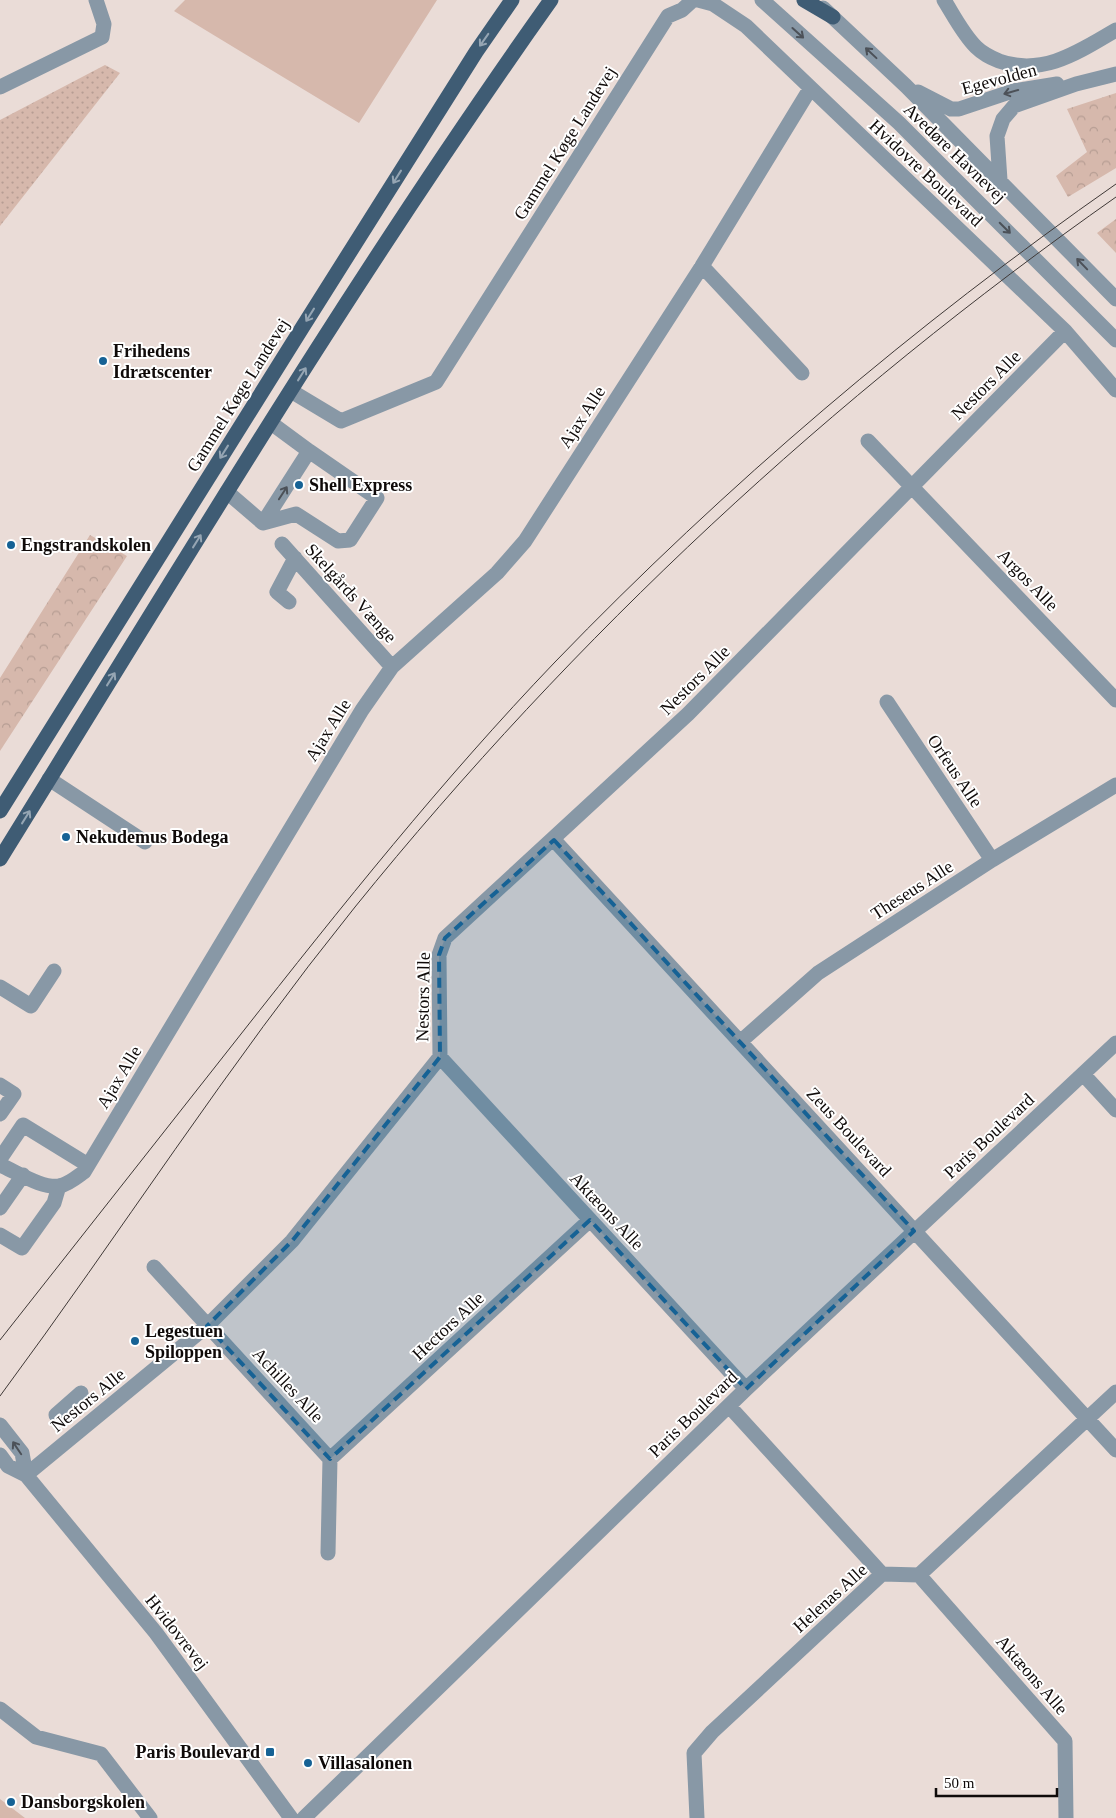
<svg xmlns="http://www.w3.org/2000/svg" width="1116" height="1818" viewBox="0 0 1116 1818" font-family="'Times New Roman',serif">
  <defs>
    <pattern id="grass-dots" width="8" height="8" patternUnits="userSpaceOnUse" patternTransform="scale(1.25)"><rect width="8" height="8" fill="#d6b8ac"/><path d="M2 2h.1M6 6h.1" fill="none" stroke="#b69d93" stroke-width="1.8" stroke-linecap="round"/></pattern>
    <pattern id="forest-crowns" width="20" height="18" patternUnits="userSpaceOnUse" patternTransform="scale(1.25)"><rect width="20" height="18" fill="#d6b8ac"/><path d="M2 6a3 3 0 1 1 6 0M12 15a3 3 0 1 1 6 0" fill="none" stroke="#b69d93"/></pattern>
  </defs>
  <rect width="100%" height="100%" fill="#eadcd7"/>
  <path fill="url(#grass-dots)" d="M 105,65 L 120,73 L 0,226 L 0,120 Z"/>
  <path fill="url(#forest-crowns)" d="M 1116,93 L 1116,168 L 1068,197 L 1056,176 L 1087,152 L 1067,109 Z
    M 1116,219 L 1116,253 L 1097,233 Z
    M 90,535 L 127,556 L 0,751 L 0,678 Z"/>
  <path fill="#d6b8ac" d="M 185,0 L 437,0 L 359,123 L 174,11 Z
    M 0,1799 L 25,1818 L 0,1818 Z"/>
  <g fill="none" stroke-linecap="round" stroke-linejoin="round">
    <path stroke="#8898a6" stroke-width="15" d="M 698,0 L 713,4 L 746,26 L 1065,331 L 1116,390
      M 762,0 L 899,123 L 1116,340
      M 944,0 C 954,16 963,34 976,47 C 983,54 990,57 999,61 C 1043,77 1080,51 1116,30
      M 823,8 L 906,86 L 1116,299
      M 0,87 L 102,37 L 104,24 L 96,0
      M 918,92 L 951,109 L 959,109 L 1013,91 L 1057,84
      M 1000,180 L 997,136 L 1003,119 L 1014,106 L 1076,84 L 1116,74
      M 702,266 L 802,373
      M 291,391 L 341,421 L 436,382 L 668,16 L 682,10 L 693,0
      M 868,441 L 1116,700
      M 227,492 L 263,523 L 309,451 L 271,423
      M 263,523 L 296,514 L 338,541 L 350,540 L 377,498 L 309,451
      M 282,544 L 392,667
      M 289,602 L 277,592 L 295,558
      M 887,702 L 992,860
      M 49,779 L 145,842
      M 554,840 L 1116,1450
      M 0,987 L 31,1006 L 54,971
      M 740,1042 L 818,973 L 992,860 L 1116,785
      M 440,1057 L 746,1389
      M 1083,1074 L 1116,1110
      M 0,1085 L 14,1094 L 0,1114
      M 0,1159 L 23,1125 L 88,1165
      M 0,1165 C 17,1172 42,1189 60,1186 C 69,1184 77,1177 84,1172 L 362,710 L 392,667 L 497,573 L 525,541 L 702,266 L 810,89
      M 0,1208 L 23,1175
      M 0,1235 L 22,1248 L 54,1203 L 59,1186
      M 154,1267 L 330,1459 L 328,1553
      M 729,1406 L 882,1574
      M 56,1415 L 81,1393
      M 0,1425 L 22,1453 L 26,1475
      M 0,1455 L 8,1466 L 26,1475 L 156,1633 L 291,1818
      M 330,1459 L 590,1220
      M 26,1475 L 207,1326 L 292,1241 L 440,1057 L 439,955 L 445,938 L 688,714 L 1065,331
      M 919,1575 L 1065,1741 L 1066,1818
      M 0,1709 L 36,1737 L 101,1754 L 150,1818
      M 304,1818 L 746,1389 L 1116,1043
      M 697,1818 L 694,1753 L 712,1732 L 882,1574 L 919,1575 L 1116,1392"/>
    <path stroke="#3f5c74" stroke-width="15" d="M 804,0 L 833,17
      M 0,811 L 302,328 L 476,52 L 512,0
      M 0,859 C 179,570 354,277 551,0"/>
    <path stroke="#3f3836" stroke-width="1" d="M 0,1340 C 80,1238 161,1136 241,1034 C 341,907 442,780 555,662 C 726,485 914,325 1116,184
      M 0,1396 C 120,1234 229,1063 355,907 C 575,635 831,397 1116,197"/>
  </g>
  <defs><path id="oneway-shaft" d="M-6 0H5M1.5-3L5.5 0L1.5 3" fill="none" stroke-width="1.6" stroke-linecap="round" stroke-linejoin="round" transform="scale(1.25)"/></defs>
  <g stroke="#4c5158">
    <use href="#oneway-shaft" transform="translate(798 33) rotate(42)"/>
    <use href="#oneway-shaft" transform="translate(871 53) rotate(-137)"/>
    <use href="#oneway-shaft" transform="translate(1011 92) rotate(164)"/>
    <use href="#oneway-shaft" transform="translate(1005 228) rotate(45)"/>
    <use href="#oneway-shaft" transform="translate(1082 264) rotate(-134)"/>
    <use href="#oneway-shaft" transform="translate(283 493) rotate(-57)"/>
    <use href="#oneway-shaft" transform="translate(17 1448) rotate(-124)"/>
  </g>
  <g stroke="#95a5b3">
    <use href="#oneway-shaft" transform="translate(484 40) rotate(125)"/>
    <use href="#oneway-shaft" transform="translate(397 177) rotate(122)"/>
    <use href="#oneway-shaft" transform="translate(310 315) rotate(122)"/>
    <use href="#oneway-shaft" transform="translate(302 374) rotate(-58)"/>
    <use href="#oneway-shaft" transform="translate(224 452) rotate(122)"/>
    <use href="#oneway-shaft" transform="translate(197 541) rotate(-58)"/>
    <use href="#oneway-shaft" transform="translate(111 679) rotate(-58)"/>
    <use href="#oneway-shaft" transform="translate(26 817) rotate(-58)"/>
  </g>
  <path fill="#166295" fill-opacity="0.2" stroke="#166295" stroke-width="4" stroke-dasharray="10 6" stroke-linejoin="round" d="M 554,840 L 914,1231 L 746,1389 L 590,1220 L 330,1459 L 207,1326 L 292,1241 L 440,1057 L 439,955 L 445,938 Z"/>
  <g fill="#166295" stroke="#fff" stroke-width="2">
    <circle cx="103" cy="361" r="5"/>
    <circle cx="299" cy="485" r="5"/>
    <circle cx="11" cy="545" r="5"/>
    <circle cx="66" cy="837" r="5"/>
    <circle cx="135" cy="1341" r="5"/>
    <rect x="265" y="1747" width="10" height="10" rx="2.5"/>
    <circle cx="308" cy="1763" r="5"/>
    <circle cx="11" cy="1802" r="5"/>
  </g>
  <g text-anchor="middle" stroke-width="4" stroke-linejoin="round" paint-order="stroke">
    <g font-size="18" fill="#0f0a09" stroke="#fff">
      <text transform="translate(999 79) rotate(-15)" y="6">Egevolden</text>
      <text transform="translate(565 143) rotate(-58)" y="6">Gammel Køge Landevej</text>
      <text transform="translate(955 153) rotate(44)" y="6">Avedøre Havnevej</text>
      <text transform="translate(926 173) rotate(43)" y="6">Hvidovre Boulevard</text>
      <text transform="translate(986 385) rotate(-45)" y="6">Nestors Alle</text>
      <text transform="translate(238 395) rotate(-58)" y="6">Gammel Køge Landevej</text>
      <text transform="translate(582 417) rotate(-57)" y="6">Ajax Alle</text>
      <text transform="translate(1028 580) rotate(46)" y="6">Argos Alle</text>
      <text transform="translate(351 593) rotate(48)" y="6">Skelgårds Vænge</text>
      <text transform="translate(695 680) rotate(-45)" y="6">Nestors Alle</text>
      <text transform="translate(328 730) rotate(-58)" y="6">Ajax Alle</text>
      <text transform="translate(955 771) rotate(56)" y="6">Orfeus Alle</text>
      <text transform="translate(912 890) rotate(-33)" y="6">Theseus Alle</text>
      <text transform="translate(423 997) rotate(-89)" y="6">Nestors Alle</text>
      <text transform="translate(119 1077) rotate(-59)" y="6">Ajax Alle</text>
      <text transform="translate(849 1132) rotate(47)" y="6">Zeus Boulevard</text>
      <text transform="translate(989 1136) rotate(-43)" y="6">Paris Boulevard</text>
      <text transform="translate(607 1211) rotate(47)" y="6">Aktæons Alle</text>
      <text transform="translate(448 1326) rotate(-43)" y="6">Hectors Alle</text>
      <text transform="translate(288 1385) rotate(47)" y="6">Achilles Alle</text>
      <text transform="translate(88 1400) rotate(-39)" y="6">Nestors Alle</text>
      <text transform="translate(693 1414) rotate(-44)" y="6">Paris Boulevard</text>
      <text transform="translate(830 1598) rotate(-42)" y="6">Helenas Alle</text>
      <text transform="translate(177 1632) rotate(52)" y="6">Hvidovrevej</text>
      <text transform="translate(1032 1675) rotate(49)" y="6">Aktæons Alle</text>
    </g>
    <g font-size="18" font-weight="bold" fill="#0f0a09" stroke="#fff" text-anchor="start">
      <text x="113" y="357">Frihedens<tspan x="113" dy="21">Idrætscenter</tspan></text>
      <text x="309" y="491">Shell Express</text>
      <text x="21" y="551">Engstrandskolen</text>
      <text x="76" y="843">Nekudemus Bodega</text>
      <text x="145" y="1337">Legestuen<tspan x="145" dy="21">Spiloppen</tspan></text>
      <text x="260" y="1758" text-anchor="end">Paris Boulevard</text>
      <text x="318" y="1769">Villasalonen</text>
      <text x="21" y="1808">Dansborgskolen</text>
    </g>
  </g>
  <path d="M936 1788v8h121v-8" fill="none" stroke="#0f0a09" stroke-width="2.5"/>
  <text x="944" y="1788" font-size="15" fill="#0f0a09" stroke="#ffffff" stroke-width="4" paint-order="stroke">50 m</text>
</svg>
